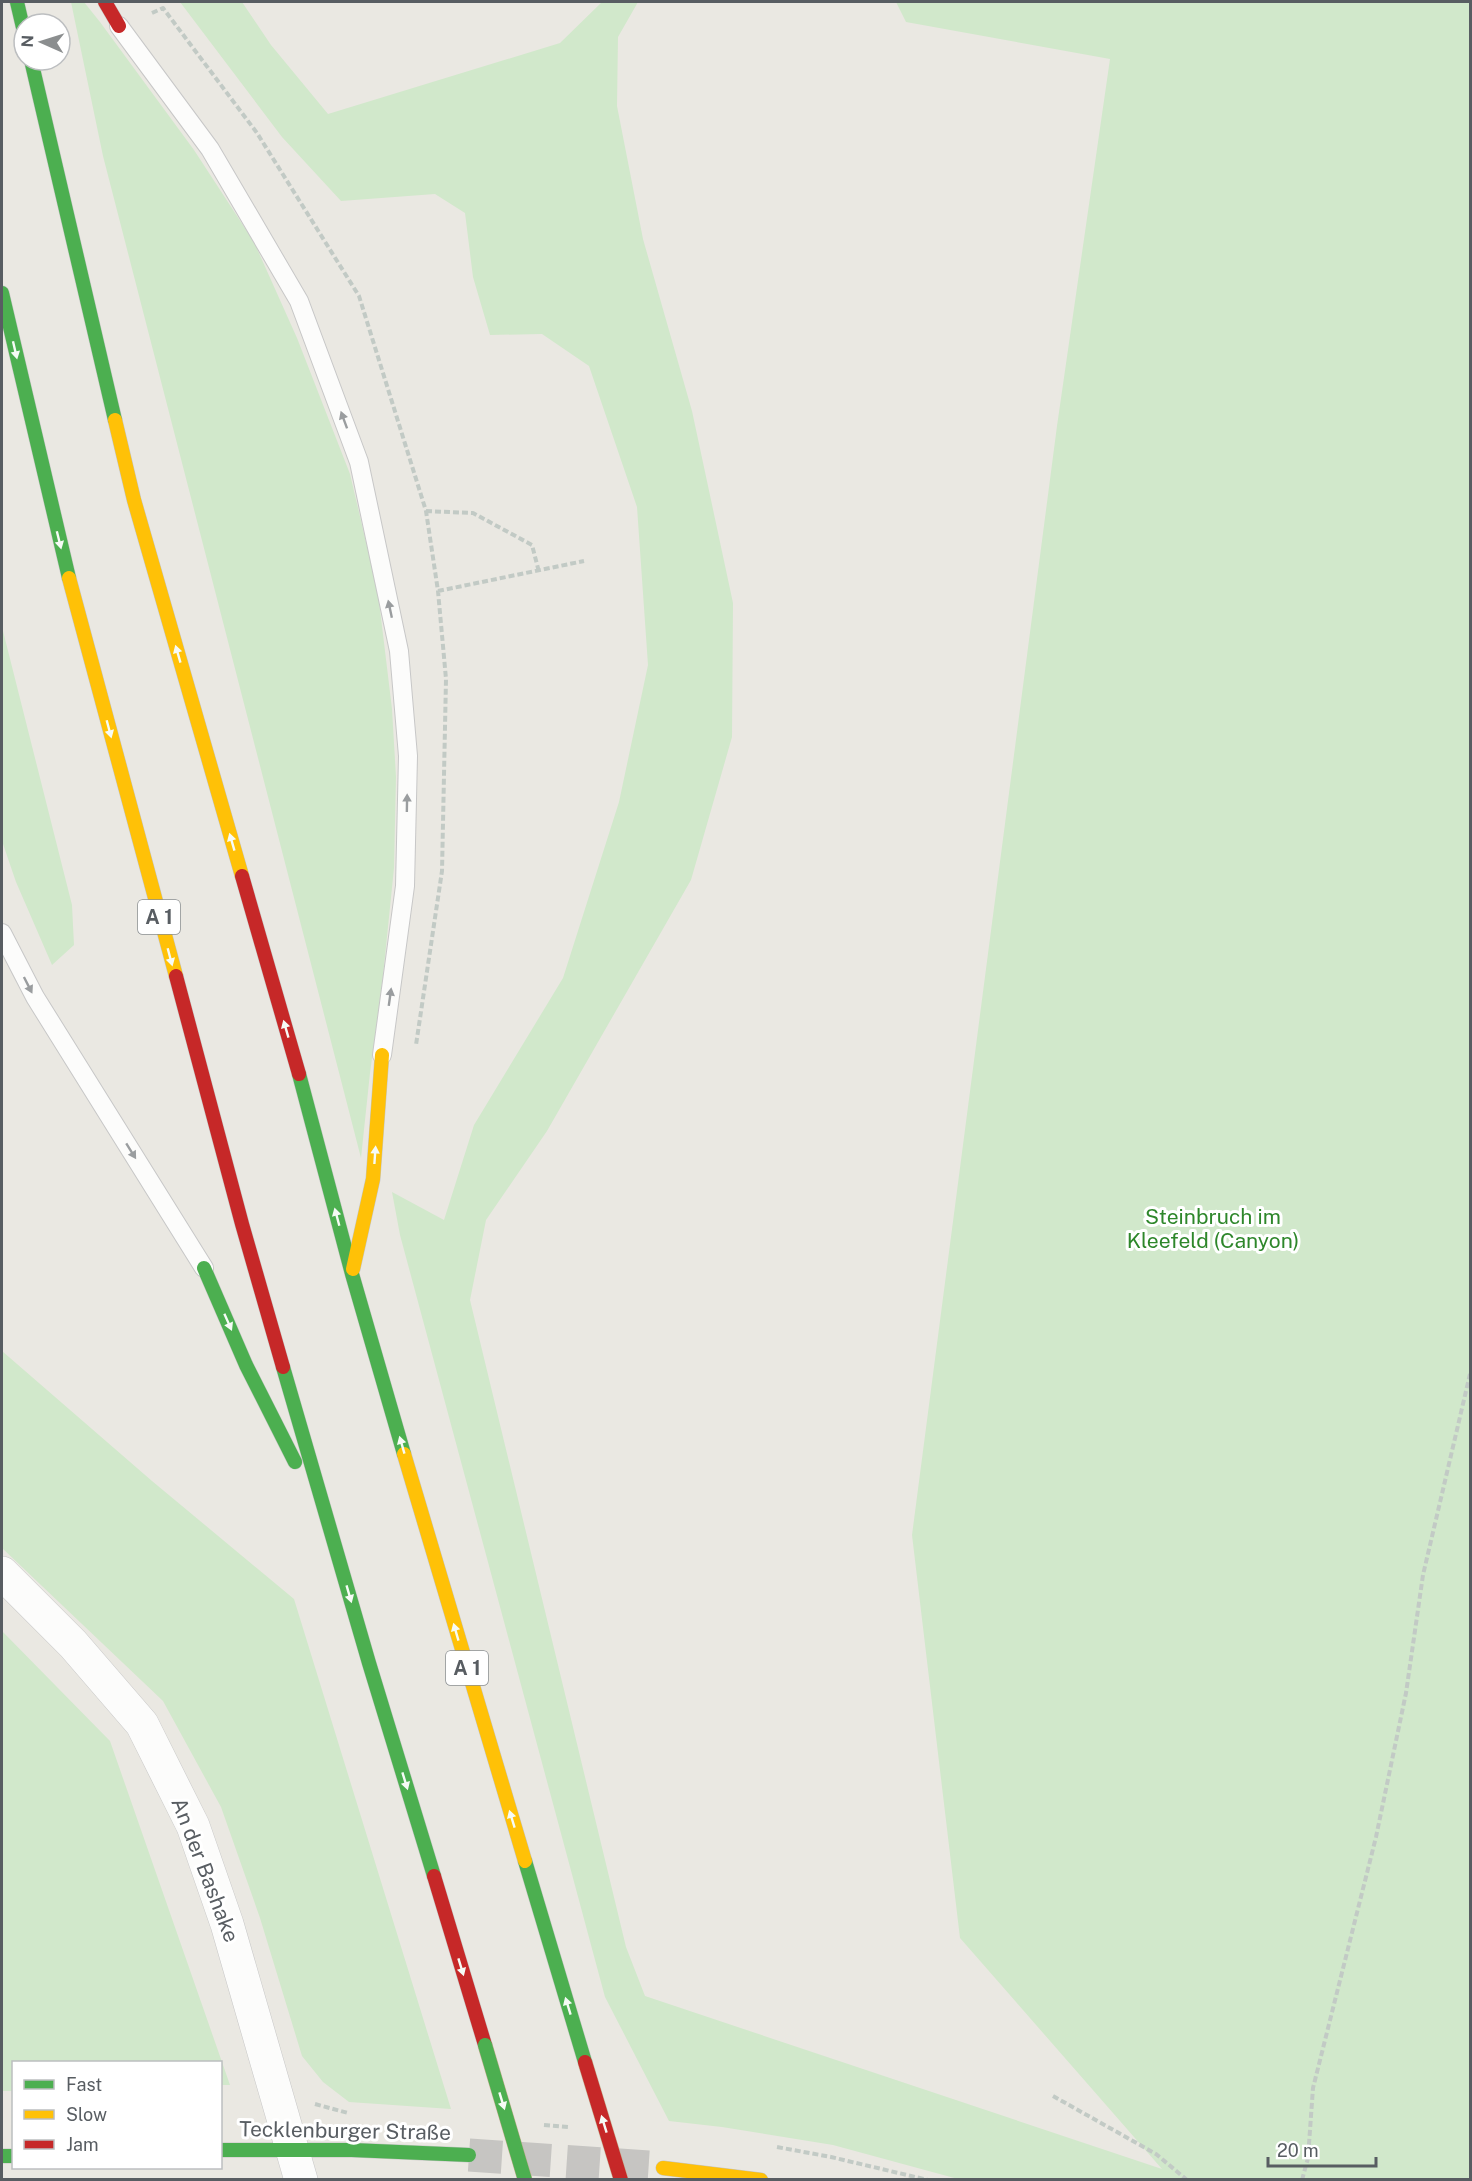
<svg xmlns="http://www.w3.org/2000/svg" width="1472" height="2181" viewBox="0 0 1472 2181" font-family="'Public Sans',sans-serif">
  <rect width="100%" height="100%" fill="#eae8e2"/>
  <path fill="#d1e8cb" d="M 71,2 L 84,2 L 100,22 L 194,150 L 254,242 L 297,338 L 350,474 L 378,593 L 392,709 L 396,777 L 394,868 L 383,976 L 370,1073 L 361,1158 L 103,156 Z
    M 180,2 L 242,2 L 271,45 L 328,114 L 560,43 L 602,2 L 638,2 L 618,37 L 617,106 L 643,239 L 692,411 L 733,603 L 732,737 L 691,880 L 547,1131 L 486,1220 L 470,1300 L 626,1947 L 645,1996 L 1162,2169 L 960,1938 L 912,1535 L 1057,426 L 1110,59 L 906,22 L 896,2 L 1470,2 L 1470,2179 L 958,2179 L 833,2145 L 722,2127 L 669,2121 L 605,1997 L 400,1235 L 392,1192 L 444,1220 L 474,1125 L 563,978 L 619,802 L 648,665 L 637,507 L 589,366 L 542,334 L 490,335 L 473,277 L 465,213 L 435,194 L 341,201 L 282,137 Z
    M 2,627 L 72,905 L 74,945 L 52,965 L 16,882 L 2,841 Z
    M 2,1351 L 152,1481 L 294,1599 L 451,2109 L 349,2102 L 323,2082 L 302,2056 L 260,1918 L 221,1807 L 163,1701 L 2,1548 Z
    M 2,1631 L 110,1741 L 230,2085 L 221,2085 L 220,2062 L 14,2062 L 13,2091 L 2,2091 Z"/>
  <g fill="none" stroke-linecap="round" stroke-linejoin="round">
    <path stroke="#c6c5c2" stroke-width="33" stroke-dasharray="33 16" stroke-linecap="butt" d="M 469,2155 L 663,2168"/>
    <defs>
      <path id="lane" d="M 119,26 L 210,149 L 299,301 L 359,462 L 399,651 L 408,756 L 405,886 L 382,1055
        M 2,933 L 35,997 L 204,1268"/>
      <path id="street" d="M 2,1573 L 73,1644 L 142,1724 L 193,1826 L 227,1924 L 301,2180"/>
      <path id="fast" d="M 17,2 L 24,32
        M 31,60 L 115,420
        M 2,293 L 69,578
        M 299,1074 L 352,1274 L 404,1454
        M 204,1268 L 246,1365 L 295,1462
        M 283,1367 L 369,1663 L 434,1876
        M 525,1861 L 585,2062
        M 220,2150 L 352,2150 L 469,2155
        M 2,2156 L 14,2156"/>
      <path id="slow" d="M 115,420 L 134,500 L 242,876
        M 69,578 L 176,976
        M 353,1269 L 373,1179 L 382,1055
        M 404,1454 L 525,1861
        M 663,2168 L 761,2180"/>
      <path id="jam" d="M 105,2 L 119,26
        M 242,876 L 299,1074
        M 176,976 L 242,1224 L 283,1367
        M 434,1876 L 485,2045"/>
    </defs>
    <use href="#lane" stroke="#c7c7c7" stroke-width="20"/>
    <use href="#street" stroke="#c7c7c7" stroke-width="34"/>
    <use href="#fast" stroke="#c5c6c4" stroke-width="15"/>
    <use href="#slow" stroke="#c5c6c4" stroke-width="15"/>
    <use href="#jam" stroke="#c5c6c4" stroke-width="15"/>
    <path stroke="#c2cac5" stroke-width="4" stroke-dasharray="6 3" stroke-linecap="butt" d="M 152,13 L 163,8 L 257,133 L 359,296 L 426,511 L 438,591 L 446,679 L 442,871 L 416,1045
      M 426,511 L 473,513 L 532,545 L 539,572
      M 438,591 L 584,561
      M 1053,2096 L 1156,2154 L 1187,2180
      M 315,2104 L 348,2113
      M 544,2125 L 569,2127
      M 777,2147 L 831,2157 L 928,2180
      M 1302,2180 L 1308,2158 L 1313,2088 L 1376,1837 L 1406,1693 L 1423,1575 L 1470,1374"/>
    <use href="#lane" stroke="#fcfcfb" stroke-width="18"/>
    <use href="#street" stroke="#fcfcfb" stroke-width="33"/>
    <use href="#fast" stroke="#4caf50" stroke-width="14"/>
    <use href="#slow" stroke="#ffc107" stroke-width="14"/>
    <use href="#jam" stroke="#c62828" stroke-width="14"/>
    <defs>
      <path id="fast-bridge" d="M 485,2045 L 525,2180"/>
      <path id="jam-bridge" d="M 585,2062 L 621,2180"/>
    </defs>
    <use href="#fast-bridge" stroke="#c1ae90" stroke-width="15" stroke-linecap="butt"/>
    <use href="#jam-bridge" stroke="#c1ae90" stroke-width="15" stroke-linecap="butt"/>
    <use href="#fast-bridge" stroke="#4caf50" stroke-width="14"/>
    <use href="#jam-bridge" stroke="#c62828" stroke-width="14"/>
  </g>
  <defs><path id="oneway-solid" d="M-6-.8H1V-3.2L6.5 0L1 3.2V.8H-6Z" transform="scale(1.5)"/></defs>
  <g fill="#f6fbf6">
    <use href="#oneway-solid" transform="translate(15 350) rotate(77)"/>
    <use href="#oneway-solid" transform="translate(59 540) rotate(76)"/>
    <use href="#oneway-solid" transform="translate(178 654) rotate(-106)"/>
    <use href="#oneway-solid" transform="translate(109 729) rotate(75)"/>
    <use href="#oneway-solid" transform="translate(232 842) rotate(-106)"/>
    <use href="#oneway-solid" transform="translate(170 957) rotate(75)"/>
    <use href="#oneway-solid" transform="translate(286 1029) rotate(-106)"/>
    <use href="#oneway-solid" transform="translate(375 1155) rotate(-86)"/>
    <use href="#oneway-solid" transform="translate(337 1217) rotate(-105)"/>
    <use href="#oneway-solid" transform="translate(228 1322) rotate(66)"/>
    <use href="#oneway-solid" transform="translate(402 1445) rotate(-106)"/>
    <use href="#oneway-solid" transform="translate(349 1594) rotate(74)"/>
    <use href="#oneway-solid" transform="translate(456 1632) rotate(-106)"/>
    <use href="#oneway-solid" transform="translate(405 1781) rotate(73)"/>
    <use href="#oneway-solid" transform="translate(512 1819) rotate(-107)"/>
    <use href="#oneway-solid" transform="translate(461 1967) rotate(73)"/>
    <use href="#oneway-solid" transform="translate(568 2006) rotate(-107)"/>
    <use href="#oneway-solid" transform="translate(502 2101) rotate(73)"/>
    <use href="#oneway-solid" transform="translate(604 2124) rotate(-107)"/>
  </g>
  <g fill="#9a9d9f">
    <use href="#oneway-solid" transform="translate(344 420) rotate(-110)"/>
    <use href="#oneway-solid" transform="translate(390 609) rotate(-102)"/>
    <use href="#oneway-solid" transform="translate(407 803) rotate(-89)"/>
    <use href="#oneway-solid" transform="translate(28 985) rotate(63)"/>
    <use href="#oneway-solid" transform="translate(390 997) rotate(-82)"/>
    <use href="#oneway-solid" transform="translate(131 1151) rotate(58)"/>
  </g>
  <g text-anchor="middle" stroke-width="6" stroke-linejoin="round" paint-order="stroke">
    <g fill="#fff" stroke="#8a8e91" stroke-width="1.5">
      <rect x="138" y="900" width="42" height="34" rx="4.5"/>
      <rect x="446" y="1651" width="42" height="34" rx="4.5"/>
    </g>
    <g font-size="20" font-weight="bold" fill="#585d62">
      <text x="159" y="924">A 1</text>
      <text x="467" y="1675">A 1</text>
    </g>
    <g font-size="21" fill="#2e872b" stroke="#fff">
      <text x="1213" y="1224">Steinbruch im<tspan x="1213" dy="24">Kleefeld (Canyon)</tspan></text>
    </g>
    <g font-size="21" fill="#585d62" stroke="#fff">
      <text transform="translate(205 1870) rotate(69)" y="7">An der Bashake</text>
      <text transform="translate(345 2131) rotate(1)" y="7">Tecklenburger Straße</text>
    </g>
  </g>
  <rect width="1472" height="2181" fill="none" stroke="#585d62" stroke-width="6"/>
  <rect x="12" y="2061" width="210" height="108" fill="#ffffff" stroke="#bcbec0" stroke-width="1.5"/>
  <rect x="24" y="2080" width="30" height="9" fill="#4caf50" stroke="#bcbec0" stroke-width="1.5"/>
  <text x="66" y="2091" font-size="18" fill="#585d62">Fast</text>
  <rect x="24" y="2110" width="30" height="9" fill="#ffc107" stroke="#bcbec0" stroke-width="1.5"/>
  <text x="66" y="2121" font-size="18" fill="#585d62">Slow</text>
  <rect x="24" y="2140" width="30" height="9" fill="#c62828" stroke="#bcbec0" stroke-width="1.5"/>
  <text x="66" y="2151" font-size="18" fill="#585d62">Jam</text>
  <g transform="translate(42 42) rotate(273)"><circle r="28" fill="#ffffff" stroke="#bcbec0" stroke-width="1.5"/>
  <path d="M0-4.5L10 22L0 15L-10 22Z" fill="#8b8e8f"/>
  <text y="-9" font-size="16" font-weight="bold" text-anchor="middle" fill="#585d62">N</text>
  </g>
  <path d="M1268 2157v9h108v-9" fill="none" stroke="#585d62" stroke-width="3"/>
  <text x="1277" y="2157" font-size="18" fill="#585d62" stroke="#ffffff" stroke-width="4.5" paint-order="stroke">20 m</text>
</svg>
